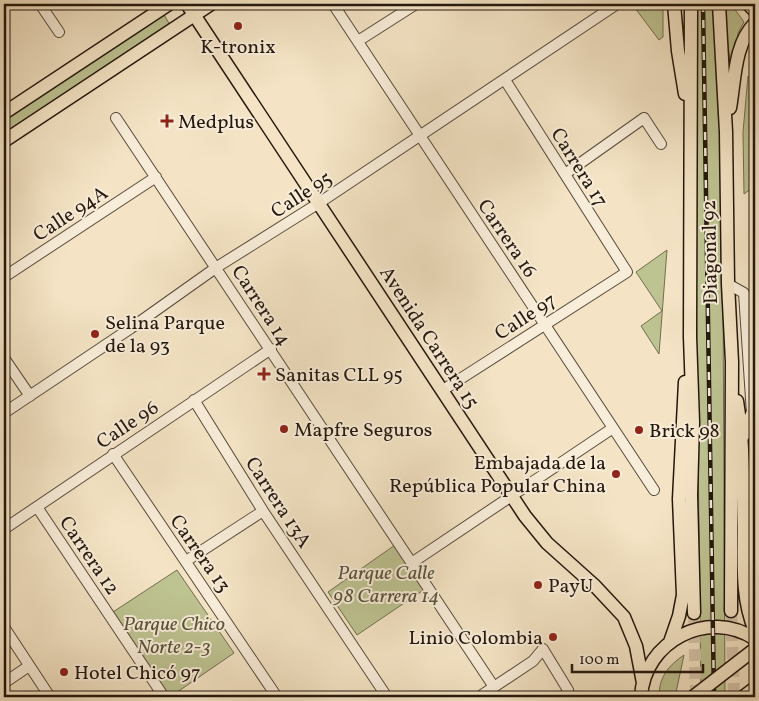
<svg xmlns="http://www.w3.org/2000/svg" width="759" height="701" viewBox="0 0 759 701" font-family="Vollkorn,serif">
  <rect width="100%" height="100%" fill="#f4e4c5"/>
  <filter id="stains"><feTurbulence type="fractalNoise" baseFrequency=".004" numOctaves="4"/><feColorMatrix values="0 0 0 0 .2 0 0 0 0 .09 0 0 0 0 .02 0 0 0 .5 -.17"/></filter>
  <radialGradient id="worn" r=".72"><stop offset=".6" stop-color="#630" stop-opacity="0"/><stop offset="1" stop-color="#630" stop-opacity=".3"/></radialGradient>
  <path fill="#bec392" stroke="#716e50" d="M 632,4 L 663,4 L 663,37 L 659,40 Z
    M 696,4 L 713,4 L 720,117 L 723,293 L 725,697 L 701,697 L 696,282 Z
    M 726,4 L 731,4 L 744,22 L 738,33 L 732,76 L 726,30 Z
    M 163,13 L 170,25 L 4,135 L 4,118 Z
    M 748,76 L 755,82 L 755,186 L 744,194 L 743,132 Z
    M 667,250 L 659,354 L 641,326 L 662,311 L 636,272 Z
    M 395,545 L 425,589 L 357,635 L 328,592 Z
    M 177,570 L 234,653 L 170,697 L 113,612 Z
    M 684,655 L 675,697 L 659,697 C 659,677 668,666 684,655 Z"/>
  <g fill="none" stroke-linecap="round" stroke-linejoin="round">
    <path stroke="#d5c5aa" stroke-width="12" stroke-dasharray="12 6" stroke-linecap="butt" d="M 731,611 L 734,697
      M 694,613 L 696,697"/>
    <defs>
      <path id="minor" d="M 40,4 L 59,32
        M 333,4 L 654,490
        M 358,41 L 416,4
        M 116,118 L 494,687
        M 565,174 L 644,118 L 661,144
        M 4,277 L 156,177
        M 728,284 L 744,293 L 752,414 L 755,417
        M 4,358 L 30,396
        M 443,390 L 627,272 L 505,80
        M 194,400 L 263,511 L 387,697
        M 4,413 L 131,328 L 217,267 L 319,203 L 617,4
        M 113,454 L 277,697
        M 37,507 L 164,697
        M 4,529 L 271,349
        M 186,561 L 263,511
        M 413,562 L 613,428
        M 4,627 L 50,697
        M 4,683 L 29,666
        M 479,697 L 533,661 L 543,649 L 568,690 L 564,697"/>
      <path id="major" d="M 187,4 L 525,516 L 547,543 L 595,586 L 624,617 L 636,646 L 643,683
        M 674,4 L 678,51 L 685,94
        M 691,4 L 690,337 L 693,422 L 691,495 L 694,613
        M 719,4 L 726,132 L 728,284 L 732,362 L 731,611
        M 748,4 L 755,11
        M 730,108 C 735,80 734,44 755,23
        M 4,113 L 169,4
        M 4,141 L 211,4
        M 737,401 C 744,443 743,485 744,528 C 744,564 741,597 755,631
        M 743,436 L 752,414
        M 670,642 L 679,616 L 683,595 L 679,499 L 685,382
        M 641,697 C 644,641 708,608 755,639
        M 743,697 L 755,688"/>
    </defs>
    <use href="#minor" stroke="#584b3c" stroke-width="12"/>
    <use href="#major" stroke="#24180e" stroke-width="15"/>
    <use href="#minor" stroke="#f8edd9" stroke-width="10"/>
    <use href="#major" stroke="#f4e4c5" stroke-width="12"/>
    <defs>
      <path id="rail" d="M 703,4 L 714,697"/>
    </defs>
    <use href="#rail" stroke="#24180e" stroke-width="4.5"/>
    <use href="#rail" stroke="#f8edd9" stroke-width="2.5" stroke-dasharray="8" stroke-linecap="butt"/>
    <defs>
      <path id="major-bridge" d="M 693,697 L 755,649"/>
    </defs>
    <use href="#major-bridge" stroke="#24180e" stroke-width="15" stroke-linecap="butt"/>
    <use href="#major-bridge" stroke="#f4e4c5" stroke-width="12"/>
  </g>
  <g fill="#8f2418" stroke="#f8edd9" stroke-width="2">
    <circle cx="238" cy="26" r="5"/>
    <path d="M164.5 113.5h5v5h5v5h-5v5h-5v-5h-5v-5h5z"/>
    <circle cx="95" cy="334" r="5"/>
    <path d="M261.5 366.5h5v5h5v5h-5v5h-5v-5h-5v-5h5z"/>
    <circle cx="284" cy="429" r="5"/>
    <circle cx="639" cy="430" r="5"/>
    <circle cx="616" cy="474" r="5"/>
    <circle cx="538" cy="585" r="5"/>
    <circle cx="553" cy="637" r="5"/>
    <circle cx="64" cy="672" r="5"/>
  </g>
  <g text-anchor="middle" stroke-width="4" stroke-linejoin="round" paint-order="stroke">
    <g font-size="20" fill="#24180e" stroke="#f8edd9" text-anchor="start">
      <text x="238" y="53" text-anchor="middle">K-tronix</text>
      <text x="178" y="128">Medplus</text>
      <text x="105" y="329">Selina Parque<tspan x="105" dy="23">de la 93</tspan></text>
      <text x="275" y="381">Sanitas CLL 95</text>
      <text x="294" y="436">Mapfre Seguros</text>
      <text x="649" y="437">Brick 98</text>
      <text x="606" y="469" text-anchor="end">Embajada de la<tspan x="606" dy="23">República Popular China</tspan></text>
      <text x="548" y="592">PayU</text>
      <text x="543" y="644" text-anchor="end">Linio Colombia</text>
      <text x="74" y="679">Hotel Chicó 97</text>
    </g>
    <g font-size="20" fill="#24180e" stroke="#f8edd9">
      <text transform="translate(580 167) rotate(58)" y="7">Carrera 17</text>
      <text transform="translate(301 194) rotate(-33)" y="7">Calle 95</text>
      <text transform="translate(70 213) rotate(-33)" y="7">Calle 94A</text>
      <text transform="translate(508 238) rotate(56)" y="7">Carrera 16</text>
      <text transform="translate(709 252) rotate(-91)" y="7">Diagonal 92</text>
      <text transform="translate(262 305) rotate(57)" y="7">Carrera 14</text>
      <text transform="translate(525 316) rotate(-33)" y="7">Calle 97</text>
      <text transform="translate(430 337) rotate(57)" y="7">Avenida Carrera 15</text>
      <text transform="translate(127 424) rotate(-34)" y="7">Calle 96</text>
      <text transform="translate(279 502) rotate(57)" y="7">Carrera 13A</text>
      <text transform="translate(201 553) rotate(55)" y="7">Carrera 13</text>
      <text transform="translate(90 555) rotate(56)" y="7">Carrera 12</text>
    </g>
    <g font-size="20" font-style="italic" fill="#5a543c" stroke="#f8edd9">
      <text x="386" y="579">Parque Calle<tspan x="386" dy="23">98 Carrera 14</tspan></text>
      <text x="174" y="630">Parque Chico<tspan x="174" dy="23">Norte 2-3</tspan></text>
    </g>
  </g>
  <rect width="759" height="701" fill="none" stroke="#f4e4c5" stroke-width="20"/>
  <rect x="5" y="5" width="749" height="691" fill="none" stroke="#24180e" stroke-width="2.5"/>
  <rect x="10" y="10" width="739" height="681" fill="none" stroke="#24180e"/>
  <path d="M572 664v8h131v-8" fill="none" stroke="#24180e" stroke-width="2.5"/>
  <text x="579" y="664" font-size="15" fill="#24180e" stroke="#f8edd9" stroke-width="4" paint-order="stroke">100 m</text>
  <rect width="100%" height="100%" filter="url(#stains)"/>
  <rect width="100%" height="100%" fill="url(#worn)"/>
</svg>
